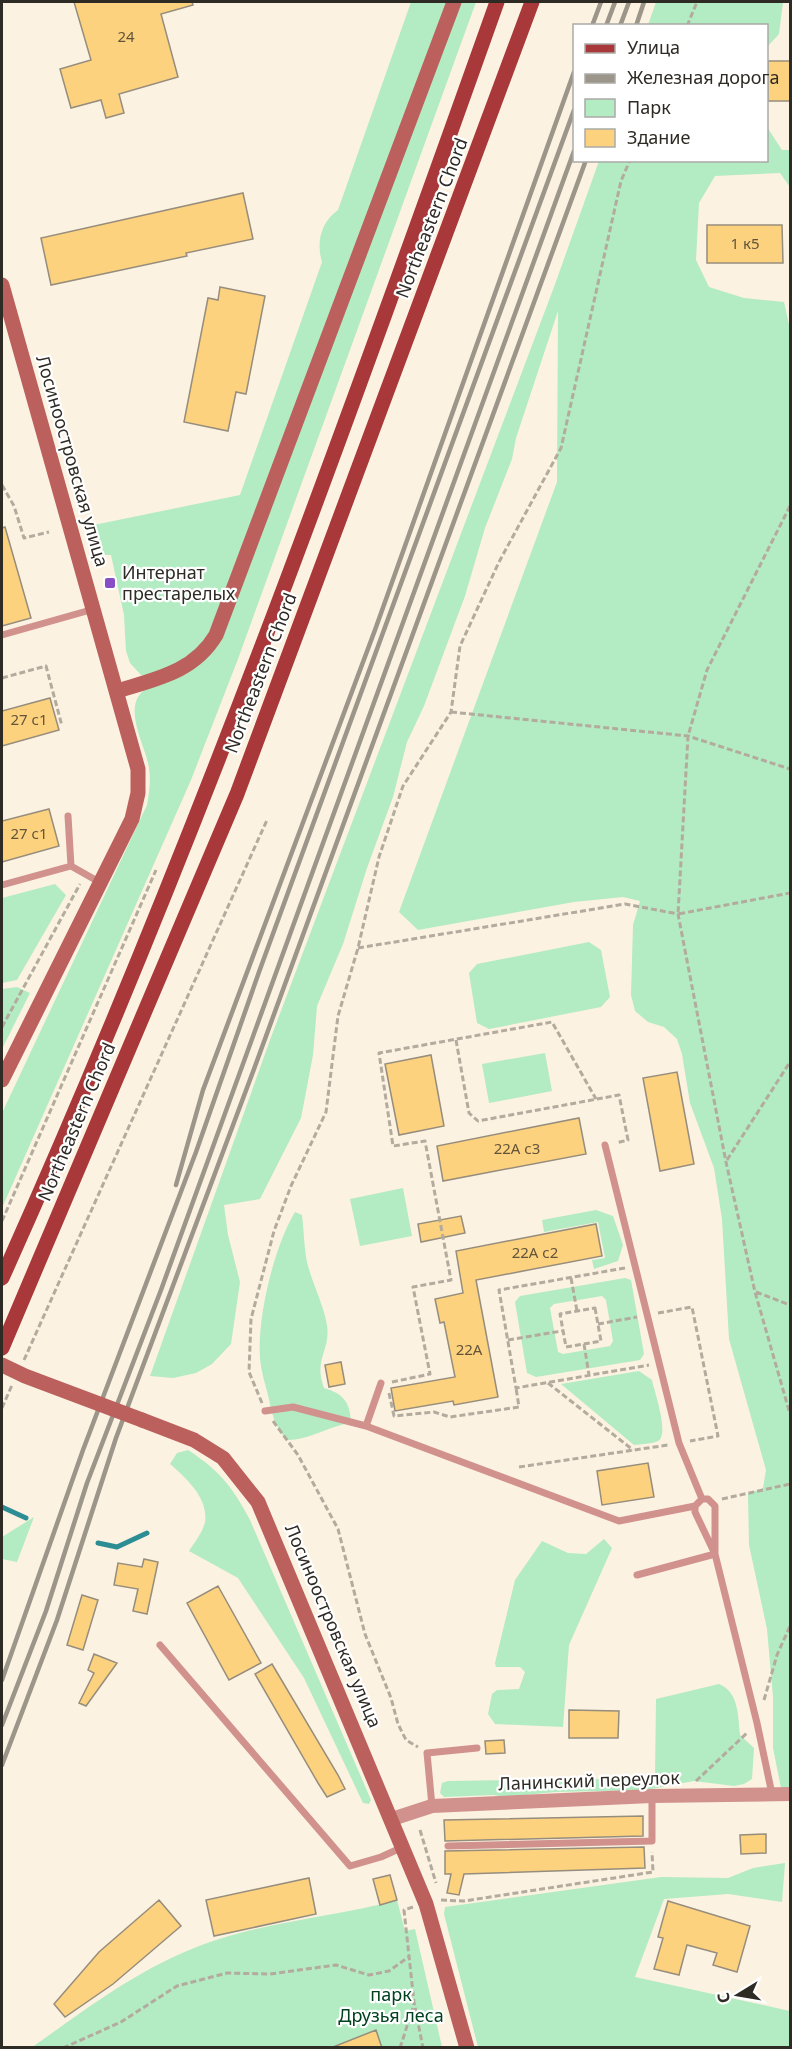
<svg xmlns="http://www.w3.org/2000/svg" width="792" height="2049" viewBox="0 0 792 2049" font-family="'Noto Sans',sans-serif">
  <rect width="100%" height="100%" fill="#fcf2e1"/>
  <path fill="#b3ebc2" fill-rule="evenodd" d="M 411,2 L 448,2 L 221,613 L 196,654 L 152,676 L 141,675 L 130,663 L 126,651 L 124,615 L 111,555 L 105,555 L 84,527 L 240,495 L 322,262 C 316,242 321,222 338,210 Z
    M 459,2 L 476,2 L 238,659 L 191,780 L 2,1208 L 2,1113 L 147,805 C 149,793 151,781 149,768 C 146,747 124,712 141,693 C 154,680 186,669 203,661 Z
    M 656,2 L 783,2 L 779,34 L 767,47 L 766,26 L 648,25 Z
    M 767,127 L 782,150 L 790,150 L 790,187 L 780,173 L 715,176 L 699,203 L 696,260 L 709,287 L 744,298 L 784,302 L 790,329 L 790,1788 L 781,1788 L 773,1748 L 773,1697 L 767,1629 L 749,1545 L 748,1494 L 763,1488 L 766,1470 L 729,1339 L 722,1219 L 714,1168 L 690,1103 L 682,1054 L 677,1039 L 664,1027 L 648,1022 L 635,1011 L 631,995 L 633,925 L 640,901 L 623,897 L 574,902 L 418,930 L 399,912 L 557,482 L 558,311 L 516,438 L 512,459 L 485,528 L 465,596 L 424,706 L 407,742 L 393,797 L 367,868 L 343,944 L 317,1006 L 313,1055 L 301,1118 L 260,1199 L 224,1205 L 228,1235 L 240,1282 L 231,1344 L 212,1364 L 196,1373 L 173,1378 L 150,1376 L 270,1040 L 554,287 L 599,161 L 766,160 Z
    M 55,884 L 66,895 L 17,980 L 2,983 L 2,898 Z
    M 589,942 L 601,950 L 610,997 L 601,1007 L 489,1029 L 477,1023 L 469,973 L 477,964 Z
    M 17,987 L 30,993 L 2,1049 L 2,989 Z
    M 545,1053 L 552,1091 L 489,1103 L 482,1064 Z
    M 403,1188 L 412,1236 L 360,1246 L 350,1199 Z
    M 596,1210 L 613,1216 L 623,1245 L 618,1261 L 594,1269 L 592,1260 L 605,1258 L 598,1222 L 544,1232 L 542,1220 Z
    M 295,1212 L 302,1215 C 304,1231 304,1247 307,1262 C 312,1283 323,1303 327,1325 C 331,1351 313,1358 324,1388 C 344,1394 350,1402 351,1423 C 328,1426 310,1440 287,1440 C 274,1426 272,1413 268,1395 C 265,1383 261,1371 260,1358 C 257,1317 274,1247 295,1212 Z
    M 625,1278 L 631,1280 L 644,1354 L 640,1360 L 536,1377 L 527,1373 L 515,1302 L 520,1296 ZM 602,1296 L 606,1300 L 613,1341 L 610,1346 L 563,1354 L 558,1352 L 550,1308 L 554,1304 Z
    M 639,1371 L 652,1380 C 654,1391 670,1434 658,1441 C 652,1444 641,1444 634,1445 L 561,1384 Z
    M 188,1450 C 220,1471 232,1486 250,1520 L 371,1800 L 369,1804 L 363,1803 L 304,1678 L 238,1578 L 189,1551 C 194,1543 203,1532 205,1522 C 209,1498 185,1477 170,1464 L 177,1453 Z
    M 34,1517 L 17,1562 L 2,1559 L 2,1537 Z
    M 604,1539 L 612,1548 L 569,1645 L 563,1727 L 495,1724 L 488,1714 L 492,1694 L 497,1690 L 519,1689 L 525,1672 L 520,1667 L 496,1667 L 495,1663 L 515,1580 L 542,1541 L 568,1553 L 586,1554 Z
    M 719,1684 C 739,1692 738,1716 740,1735 L 754,1748 L 752,1779 L 744,1784 L 734,1786 L 694,1781 L 646,1790 L 555,1792 L 505,1797 L 493,1795 L 444,1797 L 440,1793 L 442,1783 L 448,1781 L 655,1778 L 656,1699 Z
    M 785,1863 L 782,1902 L 728,1894 L 664,1899 L 635,1977 L 790,2011 L 790,2047 L 478,2047 L 444,1914 L 445,1907 L 661,1877 L 728,1878 L 753,1868 Z
    M 397,1900 L 405,1931 L 415,1929 L 442,2047 L 31,2048 C 82,2012 130,1975 187,1951 C 253,1922 328,1919 397,1900 Z"/>
  <g fill="none" stroke-linecap="round" stroke-linejoin="round">
    <path stroke="#2d8d95" stroke-width="5" d="M 2,1507 L 26,1518
      M 98,1543 L 117,1547 L 147,1533"/>
  </g>
  <path fill="#fdd27e" stroke="#968d7d" stroke-width="1.5" d="M 74,2 L 192,2 L 193,5 L 161,14 L 178,77 L 119,94 L 124,113 L 106,118 L 101,100 L 71,108 L 60,69 L 91,60 Z
    M 768,61 L 790,61 L 790,101 L 768,101 Z
    M 243,193 L 253,239 L 186,253 L 187,256 L 51,285 L 41,238 Z
    M 707,225 L 782,225 L 783,263 L 707,263 Z
    M 220,287 L 265,296 L 246,394 L 236,392 L 228,431 L 184,422 L 208,298 L 218,300 Z
    M 5,527 L 31,618 L 2,626 L 2,528 Z
    M 50,698 L 59,730 L 2,746 L 2,711 Z
    M 49,809 L 59,846 L 2,862 L 2,821 Z
    M 431,1055 L 444,1126 L 399,1135 L 385,1064 Z
    M 677,1072 L 694,1164 L 660,1171 L 643,1078 Z
    M 579,1118 L 586,1154 L 443,1181 L 437,1146 Z
    M 461,1216 L 465,1233 L 421,1242 L 418,1224 Z
    M 596,1224 L 602,1256 L 476,1280 L 498,1397 L 454,1405 L 453,1401 L 395,1411 L 391,1388 L 455,1377 L 444,1322 L 440,1323 L 435,1299 L 463,1293 L 456,1251 Z
    M 341,1362 L 345,1384 L 329,1387 L 325,1365 Z
    M 648,1463 L 654,1497 L 602,1505 L 597,1471 Z
    M 144,1559 L 158,1562 L 147,1614 L 133,1611 L 138,1589 L 114,1585 L 118,1563 L 142,1567 Z
    M 218,1586 L 261,1663 L 229,1680 L 187,1603 Z
    M 82,1595 L 98,1600 L 83,1650 L 67,1645 Z
    M 94,1654 L 117,1663 L 86,1706 L 79,1703 L 94,1673 L 88,1670 Z
    M 272,1664 L 338,1775 L 345,1789 L 327,1797 L 318,1783 L 255,1674 Z
    M 569,1710 L 619,1711 L 618,1738 L 569,1738 Z
    M 504,1740 L 505,1753 L 486,1754 L 485,1741 Z
    M 643,1816 L 643,1836 L 445,1841 L 444,1820 Z
    M 766,1834 L 766,1853 L 741,1854 L 740,1835 Z
    M 644,1847 L 645,1868 L 464,1874 L 459,1895 L 447,1893 L 451,1874 L 445,1874 L 445,1851 Z
    M 390,1875 L 397,1900 L 380,1905 L 373,1879 Z
    M 309,1878 L 316,1914 L 214,1936 L 206,1900 Z
    M 159,1900 L 181,1926 L 113,1984 L 65,2017 L 54,2004 L 99,1952 Z
    M 668,1901 L 750,1926 L 737,1972 L 713,1965 L 717,1953 L 687,1945 L 679,1975 L 654,1969 L 663,1938 L 658,1937 Z
    M 376,2030 L 382,2048 L 333,2048 L 333,2047 Z"/>
  <g fill="none" stroke-linecap="round" stroke-linejoin="round">
    <path stroke="#b3ab9e" stroke-width="3" stroke-dasharray="6 3" stroke-linecap="butt" d="M 687,26 L 697,2
      M 2,485 L 14,506 L 24,538 L 49,532
      M 790,506 L 707,670 L 688,736 L 678,914 L 790,893
      M 2,678 L 46,666 L 62,726
      M 451,712 L 688,736 L 790,769
      M 358,948 L 625,904 L 678,914 L 726,1162 L 755,1292 L 790,1414
      M 2,1027 L 80,884
      M 456,1040 L 469,1113 L 478,1121 L 619,1095 L 628,1140 L 616,1143
      M 727,1160 L 790,1062
      M 2,1221 L 156,870
      M 625,1268 L 499,1290 L 516,1388 L 649,1365
      M 571,1278 L 577,1311
      M 756,1292 L 790,1305
      M 595,1308 L 601,1341 L 566,1347 L 560,1314 Z
      M 658,1313 L 692,1307 L 718,1436 L 690,1441
      M 598,1324 L 637,1317
      M 508,1340 L 562,1331
      M 584,1344 L 589,1375
      M 24,1360 L 267,820
      M 392,1382 L 430,1374 L 413,1287 L 451,1280 L 425,1141 L 393,1146 L 379,1053 L 552,1022 L 596,1099
      M 548,1383 L 633,1450
      M 389,1393 L 394,1416 L 434,1412 L 450,1417 L 519,1407 L 516,1388
      M 262,1403 L 249,1372 L 251,1319 L 274,1231 L 291,1186 L 326,1112 L 338,1016 L 358,948 L 379,857 L 403,786 L 451,712 L 460,646 L 499,562 L 561,448 L 621,181 L 630,160
      M 2,1408 L 12,1385
      M 273,1421 L 298,1455 L 338,1529 L 365,1634 L 391,1698 L 398,1724 L 406,1740 L 418,1747
      M 519,1467 L 668,1445
      M 722,1499 L 790,1484
      M 764,1700 L 777,1655 L 790,1626
      M 696,1781 L 748,1732
      M 420,1830 L 436,1883
      M 441,1900 L 464,1901 L 653,1872 L 652,1852
      M 413,1907 L 404,1910 L 414,2002 L 423,2048
      M 63,2048 L 121,2022 L 177,1986 L 227,1973 L 270,1974 L 336,1965 L 369,1975 L 389,1971 L 410,1956
      M 400,2048 L 414,2004"/>
    <path stroke="#d1928e" stroke-width="7" d="M 2,635 L 94,609
      M 68,816 L 71,866
      M 2,885 L 71,866 L 101,883
      M 605,1145 L 679,1443 L 702,1499
      M 381,1383 L 366,1426 L 619,1521 L 695,1506
      M 265,1411 L 293,1407 L 366,1426
      M 715,1554 L 715,1506 L 708,1499 L 702,1499 L 695,1506 L 695,1512 L 715,1554 L 757,1723 L 772,1794
      M 637,1575 L 715,1554
      M 160,1645 L 350,1866 L 381,1857 L 403,1847
      M 432,1806 L 427,1753 L 477,1748
      M 448,1846 L 652,1841 L 652,1796"/>
    <path stroke="#d1928e" stroke-width="14" d="M 392,1819 L 432,1806 L 652,1796 L 790,1794"/>
    <path stroke="#bb605d" stroke-width="15" d="M 2,285 L 138,769 L 138,793 L 132,819 L 2,1080
      M 117,691 C 156,679 194,672 216,635 L 454,2
      M 142,1420 L 194,1440 L 223,1458 L 258,1502 L 426,1904 L 467,2048"/>
    <path stroke="#a8383a" stroke-width="15" d="M 2,1278 C 189,862 344,432 497,2
      M 2,1348 L 237,794 L 532,2"/>
    <path stroke="#9c9589" stroke-width="4.5" d="M 592,26 L 601,2
      M 606,26 L 615,2
      M 620,26 L 629,2
      M 636,26 L 644,2
      M 176,1185 L 203,1090 L 375,630 L 574,72
      M 2,1680 L 83,1450 L 196,1152 L 259,972 L 574,110
      M 2,1725 L 46,1611 L 87,1483 L 161,1290 L 574,151
      M 2,1765 L 57,1620 L 116,1438 L 254,1069 L 586,160"/>
    <path stroke="#bb605d" stroke-width="15" d="M 2,1365 L 25,1376 L 142,1420"/>
  </g>
  <rect fill="#884ec5" stroke="#fff" stroke-width="2" x="104" y="577" width="12" height="12" rx="3"/>
  <g text-anchor="middle" stroke-width="4.5" stroke-linejoin="round" paint-order="stroke">
    <g font-size="15" fill="#62543a">
      <text x="126" y="42">24</text>
      <text x="745" y="249">1 к5</text>
      <text x="29" y="725">27 с1</text>
      <text x="29" y="839">27 с1</text>
      <text x="517" y="1154">22А с3</text>
      <text x="535" y="1258">22А с2</text>
      <text x="469" y="1355">22А</text>
    </g>
    <g font-size="18" fill="#2e2a24" stroke="#fff">
      <text transform="translate(432 218) rotate(-69)" y="6">Northeastern Chord</text>
      <text transform="translate(72 461) rotate(74)" y="6">Лосиноостровская улица</text>
      <text transform="translate(261 673) rotate(-69)" y="6">Northeastern Chord</text>
      <text transform="translate(77 1122) rotate(-67)" y="6">Northeastern Chord</text>
      <text transform="translate(333 1626) rotate(67)" y="6">Лосиноостровская улица</text>
      <text transform="translate(589 1781) rotate(-2)" y="6">Ланинский переулок</text>
    </g>
    <g font-size="18" fill="#2e2a24" stroke="#fff" text-anchor="start">
      <text x="122" y="579">Интернат<tspan x="122" dy="21">престарелых</tspan></text>
    </g>
    <g font-size="18" fill="#00411e" stroke="#fff">
      <text x="391" y="2001">парк<tspan x="391" dy="21">Друзья леса</tspan></text>
    </g>
  </g>
  <rect width="792" height="2049" fill="none" stroke="#2e2a24" stroke-width="6"/>
  <rect x="573" y="24" width="195" height="138" fill="#ffffff" stroke="#abaaa7" stroke-width="1.5"/>
  <rect x="585" y="44" width="30" height="9" fill="#a8383a" stroke="#abaaa7" stroke-width="1.5"/>
  <text x="627" y="54" font-size="18" fill="#2e2a24">Улица</text>
  <rect x="585" y="74" width="30" height="9" fill="#9c9589" stroke="#abaaa7" stroke-width="1.5"/>
  <text x="627" y="84" font-size="18" fill="#2e2a24">Железная дорога</text>
  <rect x="585" y="99" width="30" height="18" fill="#b3ebc2" stroke="#abaaa7" stroke-width="1.5"/>
  <text x="627" y="114" font-size="18" fill="#2e2a24">Парк</text>
  <rect x="585" y="129" width="30" height="18" fill="#fdd27e" stroke="#abaaa7" stroke-width="1.5"/>
  <text x="627" y="144" font-size="18" fill="#2e2a24">Здание</text>
  <g transform="translate(738 1995) rotate(259)" stroke="#ffffff" stroke-width="4.5" paint-order="stroke">
  <path d="M0-4.5L10 22L0 15L-10 22Z" fill="#2e2a24"/>
  <text y="-9" font-size="16" font-weight="bold" text-anchor="middle" fill="#2e2a24">С</text>
  </g>
</svg>
